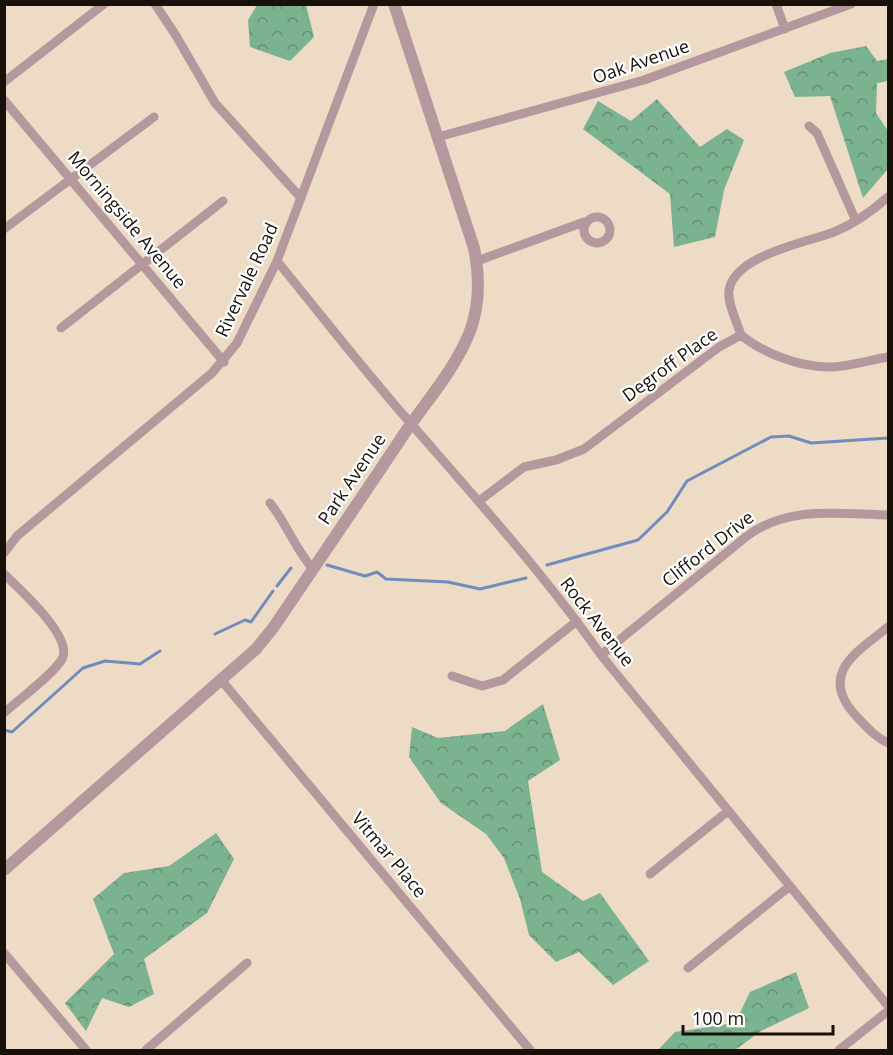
<svg xmlns="http://www.w3.org/2000/svg" width="893" height="1055" viewBox="0 0 893 1055" font-family="'Open Sans',sans-serif">
  <defs>
    <pattern id="forest-crowns" width="20" height="18" patternUnits="userSpaceOnUse" patternTransform="scale(1.5)"><rect width="20" height="18" fill="#7bb290"/><path d="M2 6a3 3 0 1 1 6 0M12 15a3 3 0 1 1 6 0" fill="none" stroke="#648f74"/></pattern>
  </defs>
  <rect width="100%" height="100%" fill="#eddbc6"/>
  <path fill="url(#forest-crowns)" d="M 257,5 L 306,5 L 314,37 L 290,61 L 250,47 L 248,20 Z
    M 866,46 L 877,61 L 888,59 L 888,81 L 877,83 L 876,113 L 888,131 L 888,169 L 863,198 L 830,96 L 795,97 L 784,72 L 830,53 Z
    M 657,99 L 700,147 L 727,129 L 744,140 L 724,190 L 715,237 L 674,247 L 670,194 L 583,129 L 598,101 L 631,121 Z
    M 543,704 L 560,760 L 528,781 L 542,872 L 583,901 L 600,893 L 649,961 L 613,985 L 579,952 L 556,962 L 529,935 L 520,899 L 504,858 L 486,834 L 441,803 L 409,757 L 412,727 L 438,738 L 505,731 Z
    M 216,833 L 234,859 L 207,913 L 144,959 L 154,994 L 129,1007 L 102,998 L 86,1031 L 65,1003 L 114,954 L 93,899 L 124,873 L 169,866 Z
    M 796,972 L 809,1008 L 761,1031 L 735,1050 L 658,1050 L 675,1032 L 735,1023 L 750,992 Z"/>
  <g fill="none" stroke-linecap="round" stroke-linejoin="round">
    <path stroke="#718cba" stroke-width="3" d="M 327,565 L 365,576 L 377,572 L 386,579 L 448,582 L 480,589 L 526,578
      M 547,565 L 638,540 L 667,512 L 687,481 L 771,437 L 789,436 L 811,443 L 888,438
      M 277,586 L 291,568
      M 215,634 L 245,620 L 251,622 L 273,591
      M 4,730 L 12,732 L 83,668 L 105,661 L 140,664 L 160,651"/>
    <path stroke="#b4989e" stroke-width="9" d="M 155,4 L 175,34 L 215,103 L 301,198
      M 776,4 L 785,29
      M 4,82 L 104,4
      M 4,100 L 224,362
      M 809,126 L 817,133 L 856,221
      M 438,137 L 644,80 L 851,4
      M584 230a13 13 0 1 1 26 0a13 13 0 1 1-26 0Z
      M 4,229 L 154,117
      M 277,261 C 322,316 366,373 413,426 C 478,501 544,574 601,655 L 888,1006
      M 477,261 L 584,222
      M 61,328 L 223,201
      M 741,335 C 737,322 727,303 729,290 C 735,255 805,243 834,232 C 854,224 872,211 888,197
      M 741,335 C 764,354 802,368 833,367 C 851,366 870,360 888,357
      M 479,501 L 524,467 L 556,460 L 584,449 L 719,347 L 741,335
      M 270,503 C 287,524 295,549 313,569
      M 4,553 L 17,536 L 212,373 L 237,343 L 277,261 L 374,4
      M 4,574 C 19,589 74,637 62,659 C 54,674 18,700 4,713
      M 888,627 C 856,653 817,674 857,717 C 867,727 875,737 888,743
      M 601,655 L 747,536 C 789,505 839,514 888,515
      M 452,676 L 482,686 L 503,680 L 577,621
      M 222,681 L 530,1050
      M 650,874 L 728,811
      M 4,953 L 86,1050
      M 688,968 L 790,886
      M 146,1050 L 247,963
      M 839,1050 L 888,1011"/>
    <path stroke="#b4989e" stroke-width="12" d="M 4,870 L 256,649 L 273,628 C 317,563 361,499 404,434 C 426,402 454,370 469,334 C 480,306 480,277 474,248 L 394,4"/>
  </g>
  <g text-anchor="middle" stroke-width="4.5" stroke-linejoin="round" paint-order="stroke">
    <g font-size="18" fill="#17110a" stroke="#fff">
      <text transform="translate(641 62) rotate(-19)" y="6">Oak Avenue</text>
      <text transform="translate(127 220) rotate(50)" y="6">Morningside Avenue</text>
      <text transform="translate(247 280) rotate(-65)" y="6">Rivervale Road</text>
      <text transform="translate(670 365) rotate(-36)" y="6">Degroff Place</text>
      <text transform="translate(352 479) rotate(-56)" y="6">Park Avenue</text>
      <text transform="translate(708 549) rotate(-38)" y="6">Clifford Drive</text>
      <text transform="translate(597 622) rotate(52)" y="6">Rock Avenue</text>
      <text transform="translate(389 855) rotate(50)" y="6">Vitmar Place</text>
    </g>
  </g>
  <rect width="893" height="1055" fill="none" stroke="#17110a" stroke-width="12"/>
  <path d="M683 1025v9h150v-9" fill="none" stroke="#17110a" stroke-width="3"/>
  <text x="692" y="1025" font-size="18" fill="#17110a" stroke="#ffffff" stroke-width="4.5" paint-order="stroke">100 m</text>
</svg>
